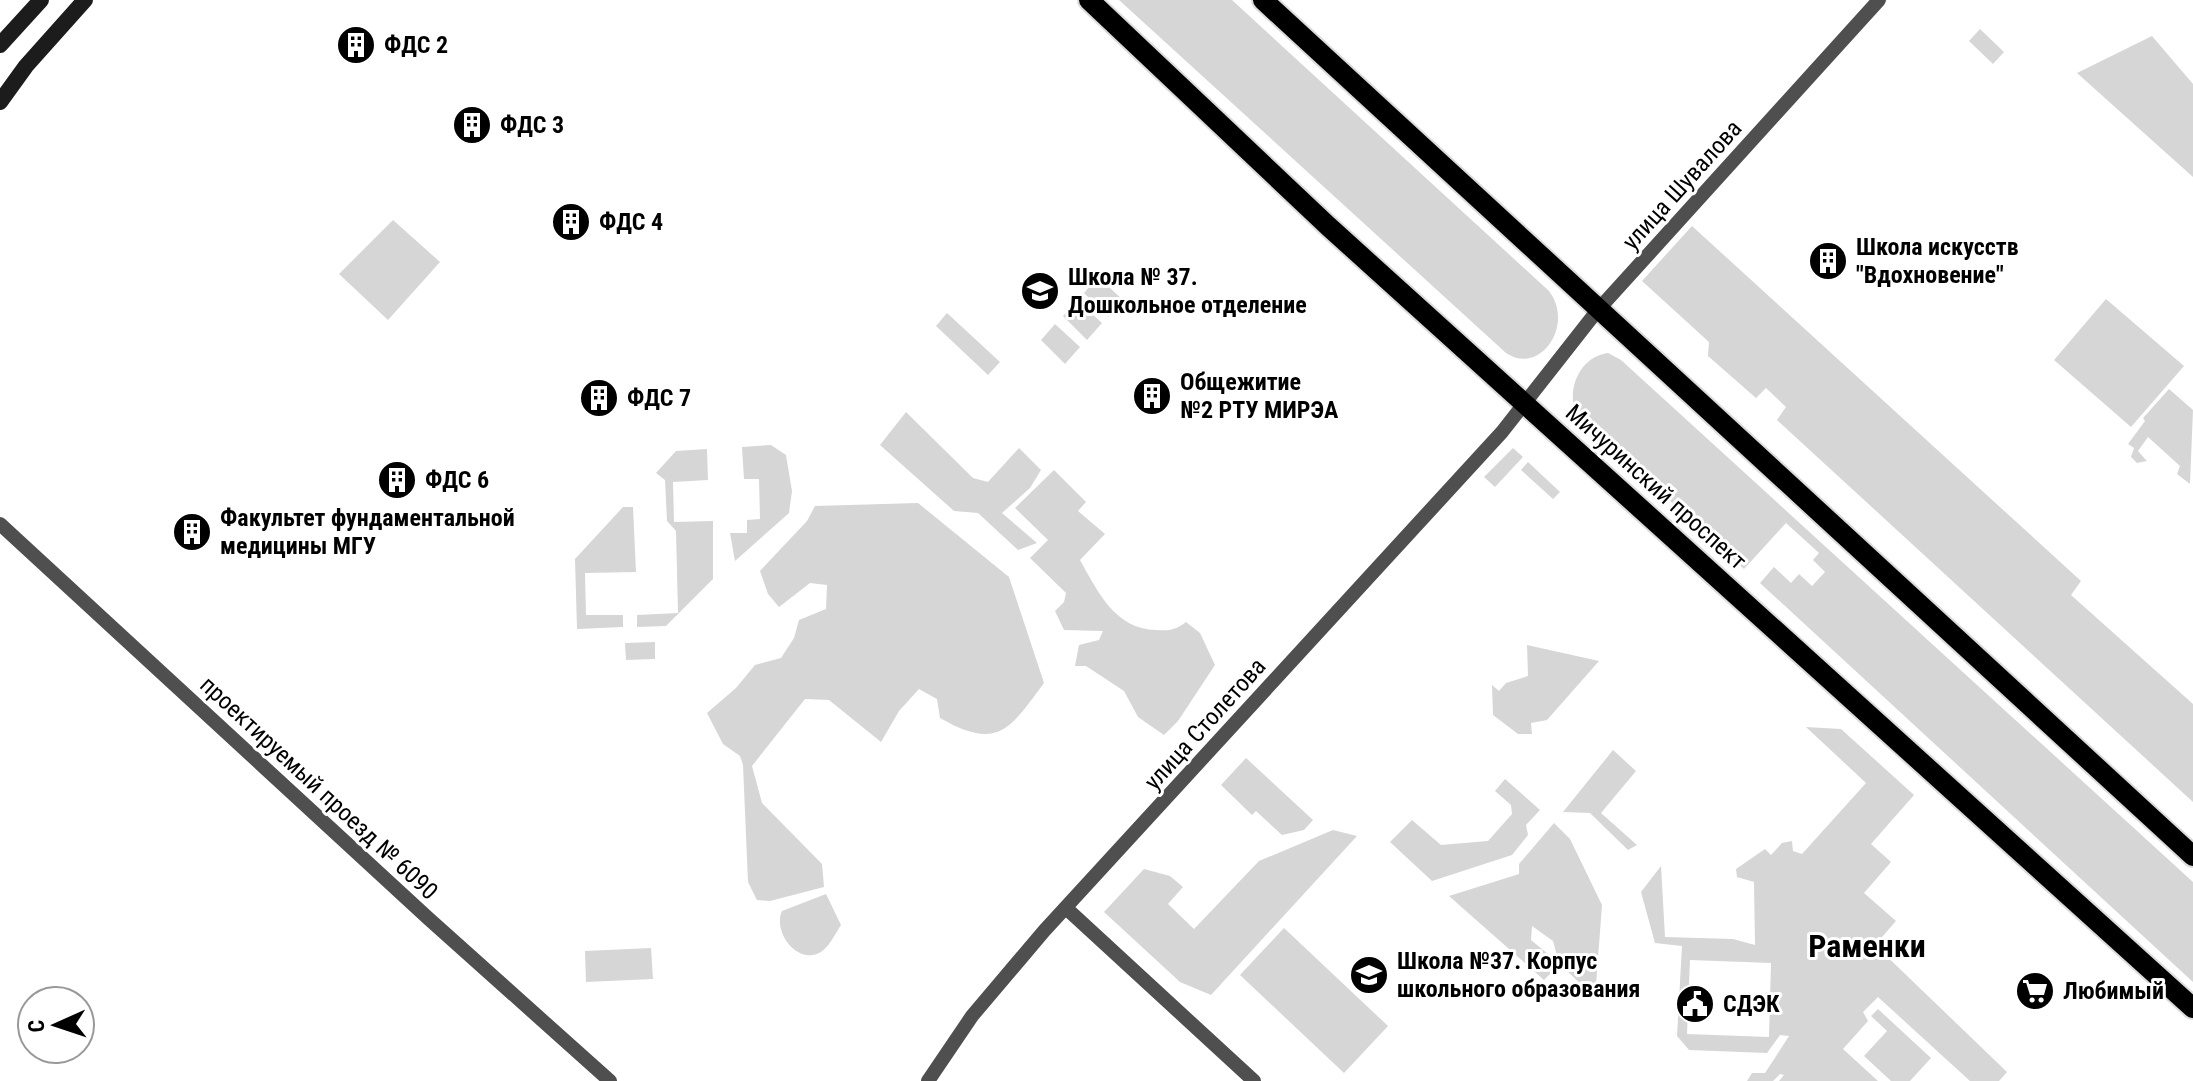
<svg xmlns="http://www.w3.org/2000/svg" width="2193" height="1081" viewBox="0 0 2193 1081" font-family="'Roboto Condensed',sans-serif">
  <rect width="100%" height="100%" fill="#fff"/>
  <path fill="#d6d6d6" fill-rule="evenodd" d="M 1119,0 L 1232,0 L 1549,291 C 1575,325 1540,376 1506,353 Z
    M 1980,29 L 2004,52 L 1993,64 L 1969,41 Z
    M 2152,36 L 2193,84 L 2193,177 L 2077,73 Z
    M 393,220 L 440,262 L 388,320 L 339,274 Z
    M 1692,226 L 2081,581 L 2071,595 L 2193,704 L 2193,802 L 1777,420 L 1786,407 L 1766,388 L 1756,398 L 1708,356 L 1709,342 L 1642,281 Z
    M 1098,277 L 1123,300 L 1108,317 L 1084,293 Z
    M 2106,299 L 2184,366 L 2131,427 L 2054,360 Z
    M 1077,300 L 1102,323 L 1087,340 L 1063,316 Z
    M 947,313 L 1000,362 L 988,375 L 936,326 Z
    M 1055,324 L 1080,347 L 1065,364 L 1041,340 Z
    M 1608,353 L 1621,360 L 2193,882 L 2193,982 L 1760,583 L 1774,567 L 1791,583 L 1799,574 L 1812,586 L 1825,572 L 1813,560 L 1819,553 L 1786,523 L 1744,569 L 1577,415 C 1565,391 1580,356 1608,353 Z
    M 2169,389 L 2193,410 L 2190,484 L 2177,474 L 2180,466 L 2148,437 L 2138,451 L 2147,461 L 2137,463 L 2131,457 L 2134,448 L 2128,444 L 2145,421 L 2143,418 Z
    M 906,412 L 973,478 L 988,482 L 1019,448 L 1041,470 L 1030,488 L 1002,513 L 1037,543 L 1018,550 L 978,513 L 954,511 L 880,445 Z
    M 771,445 L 786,455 L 792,491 L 789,513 L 735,561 L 730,533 L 747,533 L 747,520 L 760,519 L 759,479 L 744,479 L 742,447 Z
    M 1513,448 L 1523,457 L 1495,487 L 1484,477 Z
    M 707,449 L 708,480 L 673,482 L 674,522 L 713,521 L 713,579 L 666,626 L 637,627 L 637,615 L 678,613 L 676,531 L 667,521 L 665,480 L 656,473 L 676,451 Z
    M 1528,462 L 1560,492 L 1553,499 L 1521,470 Z
    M 1054,470 L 1086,502 L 1078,511 L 1105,534 L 1080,560 C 1098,592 1115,629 1156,630 C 1170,631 1175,630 1186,622 L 1200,633 L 1215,665 L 1178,721 L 1164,735 L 1138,717 L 1124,691 L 1086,666 L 1075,666 L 1079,645 L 1099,640 L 1103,631 L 1064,630 L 1055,611 L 1064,602 L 1066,593 L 1030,558 L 1048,540 L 1015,508 Z
    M 918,503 L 1009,577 L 1044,683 C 1009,730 998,751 940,718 L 937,699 L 919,689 L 899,711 L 881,742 L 829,700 L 805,699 L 752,766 L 762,803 L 822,864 L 824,887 L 770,901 L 757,900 L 748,882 L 743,765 L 740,756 L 723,744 L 707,713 L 736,688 L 755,665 L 781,658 L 794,638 L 799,620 L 826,609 L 827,585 L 810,583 L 779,607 L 768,594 L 760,571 L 807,521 L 815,506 Z
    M 623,507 L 633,507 L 636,572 L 585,573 L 586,615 L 623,615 L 623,627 L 577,629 L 575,559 Z
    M 655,642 L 655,659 L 626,660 L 625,643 Z
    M 1527,645 L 1599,661 L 1547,720 L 1531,723 L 1532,734 L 1518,734 L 1493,715 L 1492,685 L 1499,691 L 1506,683 L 1528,676 Z
    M 1806,727 L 1841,729 L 1914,795 L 1871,844 L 1891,862 L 1864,893 L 1896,921 L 1875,945 L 2007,1072 L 1999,1081 L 1970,1081 L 1878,997 L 1863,1012 L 1868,1021 L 1843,1049 L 1878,1081 L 1779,1081 L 1784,1075 L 1780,1074 L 1773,1081 L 1747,1081 L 1752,1073 L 1765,1073 L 1789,1036 L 1780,1035 L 1767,1053 L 1689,1050 L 1677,1036 L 1682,946 L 1655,943 L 1641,892 L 1661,866 L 1665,937 L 1733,939 L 1755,945 L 1754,882 L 1737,877 L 1736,869 L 1765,849 L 1771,855 L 1782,843 L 1792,841 L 1793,851 L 1802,854 L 1866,783 ZM 1690,960 L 1771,963 L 1769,1037 L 1687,1034 Z
    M 1613,750 L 1636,771 L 1601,813 L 1637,845 L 1628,850 L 1590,813 L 1563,812 Z
    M 1246,758 L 1313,820 L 1304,830 L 1282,835 L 1256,811 L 1252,815 L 1221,785 Z
    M 1505,779 L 1540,810 L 1526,825 L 1528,835 L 1512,855 L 1432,881 L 1390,842 L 1412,820 L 1441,845 L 1488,841 L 1512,814 L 1511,805 L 1495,791 Z
    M 1554,823 L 1570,839 L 1602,905 L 1595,998 L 1560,964 L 1544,980 L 1449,896 L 1519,874 L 1519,864 ZM 1532,926 L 1553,941 L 1559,963 L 1531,940 Z
    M 1333,830 L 1357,836 L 1211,995 L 1180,982 L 1104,912 L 1144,869 L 1170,876 L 1183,887 L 1168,904 L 1194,929 L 1259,861 Z
    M 826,894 L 841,925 C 835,934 828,950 817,954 C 794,962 773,930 782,911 Z
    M 1284,928 L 1388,1026 L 1344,1073 L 1240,975 Z
    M 651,948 L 653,979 L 586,982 L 585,951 Z
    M 1878,1009 L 1931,1058 L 1910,1081 L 1891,1081 L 1864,1056 L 1887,1031 L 1871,1016 Z"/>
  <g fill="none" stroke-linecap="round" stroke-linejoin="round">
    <defs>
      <path id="primary" d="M 1089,0 L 1328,226 L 2193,1008
        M 1263,0 L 2193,856"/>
    </defs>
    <use href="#primary" stroke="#dbdbdb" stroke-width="24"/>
    <path stroke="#4f4f4f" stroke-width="14" d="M 0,524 L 429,919 L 610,1081
      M 1066,908 L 1254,1081
      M 928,1081 L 972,1016 L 1044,931 L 1502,432 L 1597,311 L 1879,0"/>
    <path stroke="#1c1c1c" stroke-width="16" d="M 0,45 L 41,0
      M 0,102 L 26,66 L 85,0"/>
    <use href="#primary" stroke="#000" stroke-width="20"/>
  </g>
  <defs>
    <symbol id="building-disc" viewBox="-11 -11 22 22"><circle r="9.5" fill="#000" stroke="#fff"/><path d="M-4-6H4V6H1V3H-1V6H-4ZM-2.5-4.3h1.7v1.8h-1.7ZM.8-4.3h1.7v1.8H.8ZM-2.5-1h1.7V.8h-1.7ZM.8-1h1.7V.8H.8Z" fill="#fff"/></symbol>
    <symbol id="school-disc" viewBox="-11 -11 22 22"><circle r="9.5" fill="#000" stroke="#fff"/><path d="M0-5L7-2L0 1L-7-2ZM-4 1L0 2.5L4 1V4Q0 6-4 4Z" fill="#fff"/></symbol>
    <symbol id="supermarket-disc" viewBox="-11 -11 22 22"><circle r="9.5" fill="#000" stroke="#fff"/><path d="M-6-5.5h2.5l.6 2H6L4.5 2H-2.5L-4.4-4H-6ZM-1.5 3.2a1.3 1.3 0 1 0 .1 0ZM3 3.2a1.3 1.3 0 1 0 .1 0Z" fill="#fff"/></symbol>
    <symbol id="civic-disc" viewBox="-11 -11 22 22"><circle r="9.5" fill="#000" stroke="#fff"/><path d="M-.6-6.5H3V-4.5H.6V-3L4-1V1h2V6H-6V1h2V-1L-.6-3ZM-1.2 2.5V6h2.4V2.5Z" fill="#fff"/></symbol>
  </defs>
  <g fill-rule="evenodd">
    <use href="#building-disc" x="334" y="23" width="44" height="44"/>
    <use href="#building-disc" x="450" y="103" width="44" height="44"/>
    <use href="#building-disc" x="549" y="200" width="44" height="44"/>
    <use href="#building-disc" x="1806" y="239" width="44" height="44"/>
    <use href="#school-disc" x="1018" y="269" width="44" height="44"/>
    <use href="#building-disc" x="1130" y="374" width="44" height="44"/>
    <use href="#building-disc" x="577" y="376" width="44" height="44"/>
    <use href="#building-disc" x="375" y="458" width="44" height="44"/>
    <use href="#building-disc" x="170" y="510" width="44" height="44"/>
    <use href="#school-disc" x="1347" y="953" width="44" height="44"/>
    <use href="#supermarket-disc" x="2013" y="969" width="44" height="44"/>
    <use href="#civic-disc" x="1673" y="982" width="44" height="44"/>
  </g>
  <g text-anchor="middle" stroke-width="6" stroke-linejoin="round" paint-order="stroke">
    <g font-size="24" font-weight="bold" fill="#000" stroke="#fff" text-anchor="start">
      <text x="384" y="53">ФДС 2</text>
      <text x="500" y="133">ФДС 3</text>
      <text x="599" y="230">ФДС 4</text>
      <text x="1856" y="255">Школа искусств<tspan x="1856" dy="28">"Вдохновение"</tspan></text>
      <text x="1068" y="285">Школа № 37.<tspan x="1068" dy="28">Дошкольное отделение</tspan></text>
      <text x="1180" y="390">Общежитие<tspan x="1180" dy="28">№2 РТУ МИРЭА</tspan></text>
      <text x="627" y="406">ФДС 7</text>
      <text x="425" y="488">ФДС 6</text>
      <text x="220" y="526">Факультет фундаментальной<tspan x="220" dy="28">медицины МГУ</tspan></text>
      <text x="1397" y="969">Школа №37. Корпус<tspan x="1397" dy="28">школьного образования</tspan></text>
      <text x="2063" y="999">Любимый</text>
      <text x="1723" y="1012">СДЭК</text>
    </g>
    <g font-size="24" fill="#000" stroke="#fff">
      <text transform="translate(1682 185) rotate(-48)" y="8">улица Шувалова</text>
      <text transform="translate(1656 487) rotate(42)" y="8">Мичуринский проспект</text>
      <text transform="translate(1205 724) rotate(-48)" y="8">улица Столетова</text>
      <text transform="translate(319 788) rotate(43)" y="8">проектируемый проезд № 6090</text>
    </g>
    <g font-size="32" font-weight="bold" fill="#000" stroke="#fff">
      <text x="1867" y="957">Раменки</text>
    </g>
  </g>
  <g transform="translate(56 1025) rotate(267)"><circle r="38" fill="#ffffff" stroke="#999999" stroke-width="2"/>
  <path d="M0-6L14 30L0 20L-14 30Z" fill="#000000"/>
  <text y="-12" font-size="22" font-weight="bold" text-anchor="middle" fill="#000000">С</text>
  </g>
</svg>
